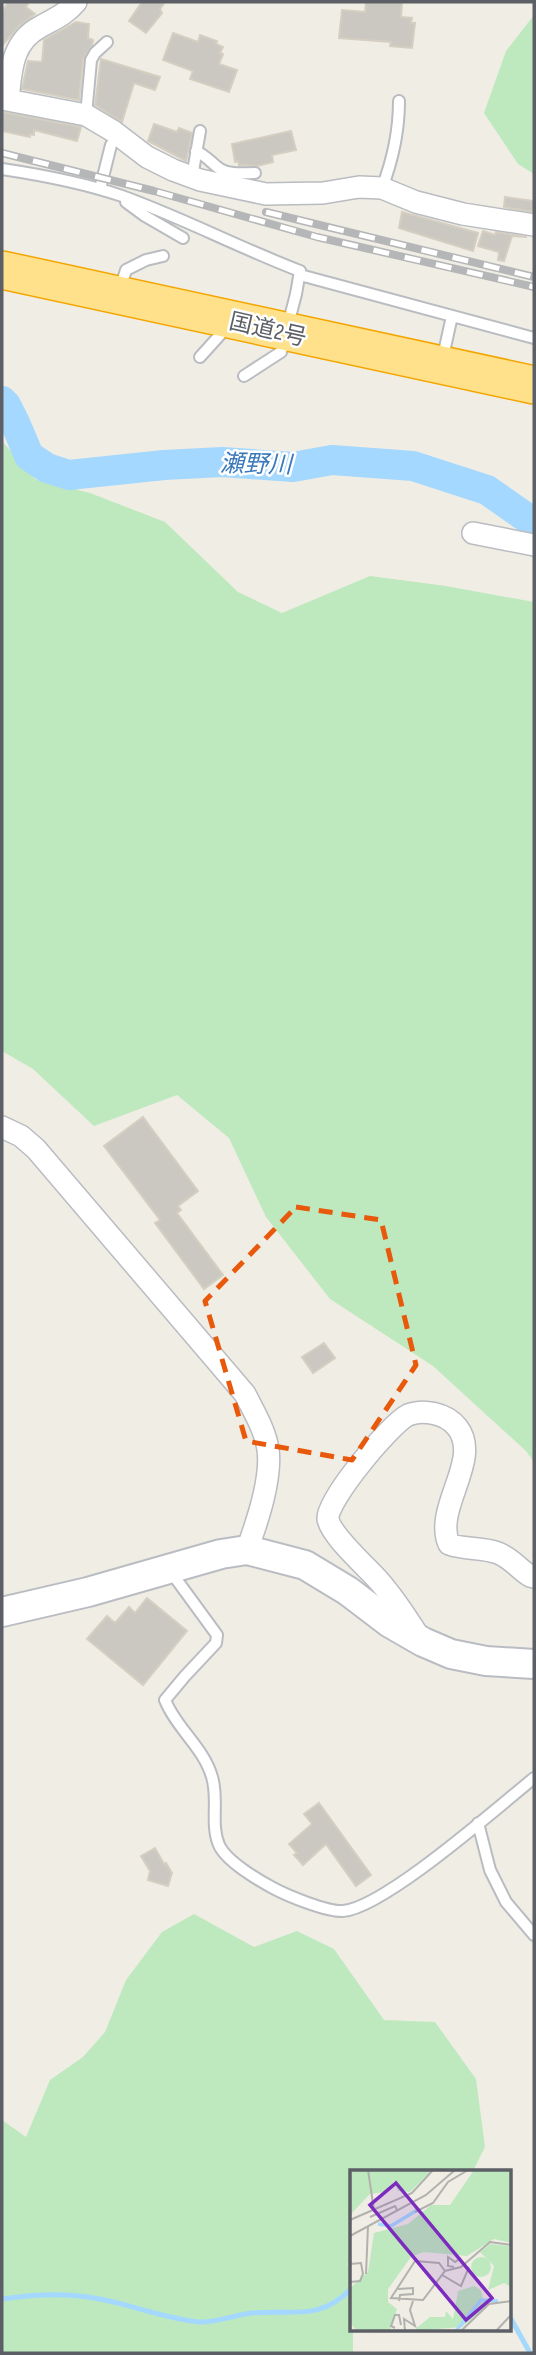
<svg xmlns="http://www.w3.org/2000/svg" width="536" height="2355" viewBox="0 0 536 2355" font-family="'Sofia Sans Condensed','Noto Sans JP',sans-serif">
  <rect width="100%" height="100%" fill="#f0ede4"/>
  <path fill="#bee9be" d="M 534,15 L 534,174 L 518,164 L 484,113 L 506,51 Z
    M 2,441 L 35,479 L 90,493 L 165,522 L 238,592 L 282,613 L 370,576 L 446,586 L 534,602 L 534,1462 L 526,1451 L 433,1366 L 330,1299 L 266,1217 L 229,1138 L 177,1095 L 94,1126 L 33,1069 L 2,1051 Z
    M 194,1914 L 254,1947 L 297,1931 L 334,1949 L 384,2020 L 435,2022 L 476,2079 L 485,2147 L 473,2171 L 352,2171 L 353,2353 L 2,2353 L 2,2120 L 26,2137 L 50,2080 L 83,2057 L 105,2032 L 126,1980 L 162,1932 Z"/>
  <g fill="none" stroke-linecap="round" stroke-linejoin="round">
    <path stroke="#a4d8ff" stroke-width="5" d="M 2,2299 C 29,2295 61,2293 88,2297 C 125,2302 161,2318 199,2322 C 216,2323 234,2315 252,2313 C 293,2309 319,2322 352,2288
      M 510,2317 L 530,2353"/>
    <path stroke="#a4d8ff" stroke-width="30" d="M 2,401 L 6,405 L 16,425 L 29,456 L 47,468 L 69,475 L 164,465 L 222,462 L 293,467 L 332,460 L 413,466 L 487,490 L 534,523"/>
  </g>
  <path fill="#cbc8c1" stroke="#d5cfc1" stroke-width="2" d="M 8,2 L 29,2 L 26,7 L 35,14 L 18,27 L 2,46 L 2,12 Z
    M 142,2 L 165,2 L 160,9 L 162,13 L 146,33 L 129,21 Z
    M 366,2 L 402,2 L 401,17 L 412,18 L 411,23 L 415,23 L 412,48 L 390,46 L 391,42 L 339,38 L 342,10 L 365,12 Z
    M 76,22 L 89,24 L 88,38 L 93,40 L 92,45 L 83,59 L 79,100 L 22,89 L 28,61 L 42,62 L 44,40 Z
    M 173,33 L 198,42 L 200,35 L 217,41 L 216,44 L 223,47 L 220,53 L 223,54 L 219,64 L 237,70 L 229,92 L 190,79 L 193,71 L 163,60 Z
    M 101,59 L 160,77 L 155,90 L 134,83 L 122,122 L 95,105 Z
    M 2,112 L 81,127 L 77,141 L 34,130 L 34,135 L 30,134 L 30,137 L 2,131 Z
    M 154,124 L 177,132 L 179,128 L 192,133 L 186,161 L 148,141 Z
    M 291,131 L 296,150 L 272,155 L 273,162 L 257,166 L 239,165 L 238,161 L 235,162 L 232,144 Z
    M 505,197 L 534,201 L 534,212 L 504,207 Z
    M 402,212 L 478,233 L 473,251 L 399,228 Z
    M 483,231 L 495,235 L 496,232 L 527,237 L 512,236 L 504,261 L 498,260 L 499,252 L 478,246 Z
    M 143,1117 L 198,1191 L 178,1206 L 181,1210 L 177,1213 L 223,1275 L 204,1289 L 155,1223 L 160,1220 L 104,1146 Z
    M 324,1343 L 335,1358 L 313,1373 L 302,1357 Z
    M 147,1598 L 187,1631 L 143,1685 L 87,1639 L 107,1616 L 115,1623 L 129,1607 L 135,1613 Z
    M 319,1803 L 371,1875 L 356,1886 L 326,1844 L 303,1865 L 294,1855 L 297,1853 L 289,1844 L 312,1824 L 304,1814 Z
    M 155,1848 L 164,1864 L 166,1863 L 172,1873 L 168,1886 L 148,1880 L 150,1871 L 141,1856 Z"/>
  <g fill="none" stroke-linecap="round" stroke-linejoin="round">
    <defs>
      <path id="lane" d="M 86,115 L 91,60 L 95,53 L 107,42
        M 196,151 C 207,156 211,163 220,169 C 230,175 243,173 255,173
        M 2,169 C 42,175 84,183 122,196 C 183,218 240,248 300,271 L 296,294 L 281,352 L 244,376
        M 192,177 L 200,131
        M 382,188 C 393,159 399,132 399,101
        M 100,189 L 111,145 L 118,135
        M 126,202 L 145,216 L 183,238
        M 300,275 L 534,338
        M 120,289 L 126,270 L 146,260 L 163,256
        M 200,357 L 228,326
        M 442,361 L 452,316
        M 171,1572 L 217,1635 L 216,1643 L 185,1676 L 165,1700 C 176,1728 204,1748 212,1777 C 219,1799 210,1824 219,1845 C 226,1861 258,1880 273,1888 C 288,1896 327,1912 343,1911 C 384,1908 498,1807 534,1778
        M 478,1823 L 490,1870 L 506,1902 L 534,1935"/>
      <path id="street" d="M 2,99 L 86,115 L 113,131 L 147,157 L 173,170 L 200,180 L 266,194 L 323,193 L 359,187 L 382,188 L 416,202 L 463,214 L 534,225
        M 8,100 C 11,72 11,42 40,27 C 54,19 65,15 76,2
        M 473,533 L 534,545
        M 2,1127 L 21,1136 L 36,1149 L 245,1394 C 254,1412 265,1430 268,1449 C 272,1479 257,1522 247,1550
        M 419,1637 C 407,1618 394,1598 379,1581 C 367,1567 331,1536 328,1519 C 325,1502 391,1423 408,1415 C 423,1409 446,1413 457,1427 C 483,1459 433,1508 449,1544 C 465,1550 482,1547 498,1553 C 511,1558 519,1569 530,1576 L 534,1577"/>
      <path id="secondary" d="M 2,1612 L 88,1592 L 221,1554 L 247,1550 L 305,1565 L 348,1591 L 390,1623 L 423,1642 L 451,1654 L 486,1661 L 534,1664"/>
      <path id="highway" d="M 2,270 L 534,385"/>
    </defs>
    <use href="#lane" stroke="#b9bcc1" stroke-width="14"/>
    <use href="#street" stroke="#b9bcc1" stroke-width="24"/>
    <use href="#secondary" stroke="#b9bdc3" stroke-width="32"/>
    <use href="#highway" stroke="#f3a600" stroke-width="40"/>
    <use href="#lane" stroke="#fff" stroke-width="10"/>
    <use href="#street" stroke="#fff" stroke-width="21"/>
    <use href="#secondary" stroke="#fff" stroke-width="28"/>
    <use href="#highway" stroke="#ffe18b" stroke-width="37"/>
    <defs>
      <path id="rail" d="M 2,153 L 154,191 L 317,237 L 534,287
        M 266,212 L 534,277"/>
    </defs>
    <use href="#rail" stroke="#b5b6b7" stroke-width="8"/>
    <use href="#rail" stroke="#fff" stroke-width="5" stroke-dasharray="16" stroke-linecap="butt"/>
  </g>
  <path fill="none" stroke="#e8590c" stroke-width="5" stroke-dasharray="14 9" stroke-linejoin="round" d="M 296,1207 L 381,1220 L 416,1365 L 352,1460 L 246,1441 L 205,1301 Z"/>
  <g text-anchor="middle" stroke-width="5" stroke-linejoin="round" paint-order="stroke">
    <g font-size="23" fill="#5c6066" stroke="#fff">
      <text transform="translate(268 329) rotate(13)" y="8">国道2号</text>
    </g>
    <g font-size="24" font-style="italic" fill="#3978ba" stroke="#fff">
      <text transform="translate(256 464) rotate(1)" y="8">瀬野川</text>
    </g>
  </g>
  <g transform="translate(350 2170)">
    <rect width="161" height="161" fill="#f0ede4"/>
    <path d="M 0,0 L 82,0 L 60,22 L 48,21 L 44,11 L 35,22 L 20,24 L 0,45 ZM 124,0 L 161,0 L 161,73 L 144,69 L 117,86 L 73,82 L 61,87 L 38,119 L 38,132 L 47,139 L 40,161 L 5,159 L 0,152 L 0,118 L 18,102 L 24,63 L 58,54 L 81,35 L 100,35 ZM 140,74 L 161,76 L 161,117 L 154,113 L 138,120 L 144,96 L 130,82 ZM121 97a10 10 0 1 1 20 0a10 10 0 1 1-20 0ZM 124,116 L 131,120 L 135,138 L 112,157 L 63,161 L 80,147 L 95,147 L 96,141 L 103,149 L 108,121 Z" fill="#bee9be"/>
    <path fill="none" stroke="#a4d8ff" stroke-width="3.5" d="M 28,54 L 41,56 L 69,39M 106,161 L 131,130 L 148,131"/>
    <path fill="none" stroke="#b1b1ae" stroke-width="2" d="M 18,0 L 24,40M 65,42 L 83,33 L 98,12 L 118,0M 20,47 L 45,36 L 47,40M 0,50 L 62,23 L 83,0M 0,66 L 76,25 L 105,0M 0,94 L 11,93 L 13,104 L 10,111 L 0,112M 104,97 L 98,96 L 98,87 L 105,92 L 111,88M 95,101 L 89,93 L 65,91 L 41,128 L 73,130 L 95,101 L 111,97 L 140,72 L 161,75M 16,104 L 18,56M 92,105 L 111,116 L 119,97M 48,119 L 63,118 L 63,124 L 50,125 L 49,131M 45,158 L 41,156 L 45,145 L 49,145 L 51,155M 55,161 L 54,149 L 65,156 L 60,140 L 63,131M 111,161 L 139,134 L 161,131M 146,161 L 161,145"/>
    <path fill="#7b2cbf" fill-opacity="0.15" stroke="#7b2cbf" stroke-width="3.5" d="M 46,13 L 142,128 L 116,150 L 20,35 Z"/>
    <rect width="161" height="161" fill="none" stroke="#5c6066" stroke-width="3.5"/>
  </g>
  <rect width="536" height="2355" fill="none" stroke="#5c6066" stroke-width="7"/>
</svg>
